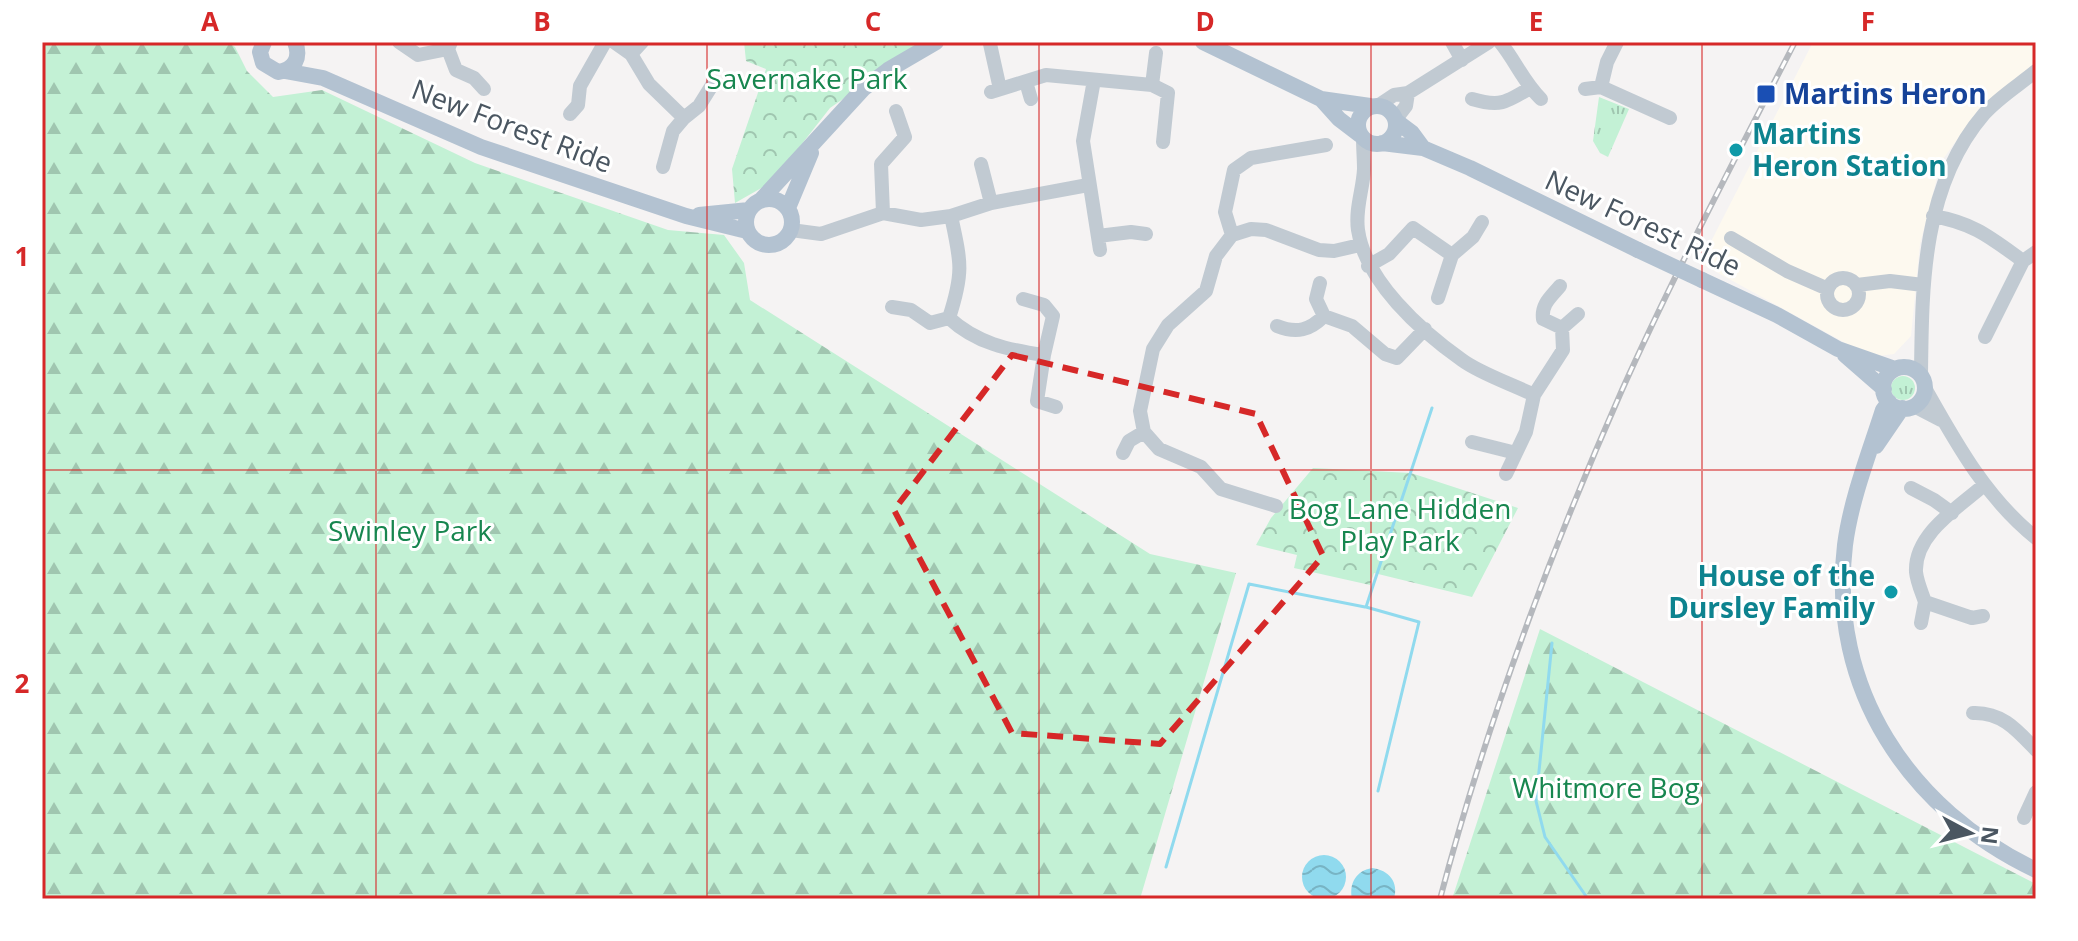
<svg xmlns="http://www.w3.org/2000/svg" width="2078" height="941" viewBox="0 0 2078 941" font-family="'Open Sans',sans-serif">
  <defs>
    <pattern id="grass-tufts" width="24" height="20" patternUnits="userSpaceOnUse" patternTransform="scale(2)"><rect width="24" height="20" fill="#c3f1d5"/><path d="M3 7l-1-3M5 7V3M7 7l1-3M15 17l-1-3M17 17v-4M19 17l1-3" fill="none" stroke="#a0c6b0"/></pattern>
    <pattern id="forest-firs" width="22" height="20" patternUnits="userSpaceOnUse" patternTransform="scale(2)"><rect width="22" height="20" fill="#c3f1d5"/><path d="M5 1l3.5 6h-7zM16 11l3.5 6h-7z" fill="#a0c6b0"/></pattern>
    <pattern id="park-crowns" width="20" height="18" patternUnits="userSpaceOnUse" patternTransform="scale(2)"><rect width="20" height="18" fill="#c3f1d5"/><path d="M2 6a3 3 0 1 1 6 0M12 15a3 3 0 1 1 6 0" fill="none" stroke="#a0c6b0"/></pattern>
    <pattern id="water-waves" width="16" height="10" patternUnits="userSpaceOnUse" patternTransform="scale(2)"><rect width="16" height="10" fill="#90daee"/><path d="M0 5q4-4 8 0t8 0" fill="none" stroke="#78b4c4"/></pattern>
  </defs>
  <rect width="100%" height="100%" fill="#f5f3f3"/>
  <path fill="#fdf9ef" d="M 1813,42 L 2036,42 L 2034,64 L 1978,110 L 1941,162 L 1920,244 L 1911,336 L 1894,354 L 1878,356 L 1849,345 L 1700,263 Z"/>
  <path fill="url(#grass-tufts)" d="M 1599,97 L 1629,109 L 1608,157 L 1600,153 L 1593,141 Z
    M1891 388a12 12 0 1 1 24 0a12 12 0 1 1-24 0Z"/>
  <path fill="url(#forest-firs)" d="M 42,42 L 229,42 L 235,47 L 247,71 L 273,97 L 322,90 L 475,163 L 668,230 L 724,235 L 744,263 L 750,300 L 1150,554 L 1236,573 L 1140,899 L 42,899 Z
    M 1540,629 L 2036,884 L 2036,899 L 1452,899 Z"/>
  <path fill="url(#park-crowns)" d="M 744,42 L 925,42 L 830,108 L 772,182 L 735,203 L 732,169 L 766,69 L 746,61 Z
    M 1313,468 L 1411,473 L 1518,508 L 1472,597 L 1374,573 L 1370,585 L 1294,568 L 1297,555 L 1256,545 L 1271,518 Z"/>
  <path fill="url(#water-waves)" d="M1302 877a22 22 0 1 1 44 0a22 22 0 1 1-44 0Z
    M 1372,868 C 1389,870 1399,882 1394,899 L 1352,899 C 1349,883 1356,871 1372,868 Z"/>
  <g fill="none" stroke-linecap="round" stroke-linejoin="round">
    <path stroke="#90daee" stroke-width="3" d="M 1552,643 L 1536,801 L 1545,837 L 1588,899
      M 1378,791 L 1419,622 L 1366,607 L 1432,408
      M 1166,867 L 1249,584 L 1365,607"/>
    <path stroke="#c1cad2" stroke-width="14" d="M 399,42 L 418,55 L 448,49
      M 451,42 L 448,49 L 456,70 L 474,78 L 484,89
      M 614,42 L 631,54 L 649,84 L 684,118 L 699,106 L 714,82
      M 1452,42 L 1462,60
      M 1500,42 C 1515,60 1524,83 1541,99
      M 990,44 L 1000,89
      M 631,54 L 642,42
      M 1094,80 L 1083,141 L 1100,250
      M 1026,82 L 1031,99
      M 1152,85 L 1156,53
      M 1601,87 L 1607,62 L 1617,42
      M 1585,89 L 1601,87 L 1670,118
      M 991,92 L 1046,75 L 1152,85 L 1168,93 L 1163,142
      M 1472,99 C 1499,107 1506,103 1530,88
      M 1379,105 L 1394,95 L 1408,93 L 1489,42
      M 570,114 L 578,105 L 580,86 L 605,42
      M 1396,119 L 1406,106 L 1408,93
      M 1363,138 C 1363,149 1364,159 1364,169 C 1363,190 1355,208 1358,230 C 1365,281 1421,331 1462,360 C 1481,374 1512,384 1534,395
      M 981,164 L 991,203
      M 663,167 L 673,131 L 684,118
      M 883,213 L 881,164 L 905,137 L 896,111
      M 951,216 C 961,262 964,272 949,318 C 976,343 1008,350 1044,355 L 1053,316 L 1044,305 L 1023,299
      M 1933,216 C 1974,223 1991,238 2023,261 L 2036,252
      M 791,230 L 821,234 L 883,213 L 921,220 L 951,216 L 991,203 L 1088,185
      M 1232,235 L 1225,212 L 1234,170 L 1251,158 L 1326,145
      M 1098,236 L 1131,232 L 1146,234
      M 1731,238 L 1787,271 L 1828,289
      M 1368,266 L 1389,254 L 1413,228 L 1452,255
      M1827 294a16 16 0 1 1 32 0a16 16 0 1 1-32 0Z
      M 1320,283 L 1316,299 L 1324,316 L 1352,326 L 1385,354 L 1397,358 L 1425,329
      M 1857,285 L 1890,281 L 1923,285
      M 1560,286 C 1551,297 1541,304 1543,319 L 1562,328 L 1578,314
      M 1438,298 L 1452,255 L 1473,237 L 1482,222
      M 892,307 L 911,310 L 930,323 L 949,318
      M 1277,326 C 1297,334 1310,330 1324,316
      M 1985,337 L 2023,261
      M 1044,355 L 1037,401 L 1056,407
      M 1921,375 C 1922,285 1922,186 1984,114 C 1998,98 2019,85 2036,71
      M 1925,388 C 1956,443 1986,498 2036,538
      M 1914,406 L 1941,420
      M 1472,442 L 1516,453 L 1526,432 L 1534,395 L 1563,350 L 1562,328
      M 1123,453 L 1129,441 L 1144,432
      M 1506,474 L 1516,453
      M 1911,488 L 1934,500 L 1952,513
      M 1276,506 L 1221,489 L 1201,467 L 1159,449 L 1144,432 L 1140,411 L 1153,349 L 1168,325 L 1206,291 L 1216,256 L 1232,235 L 1251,229 L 1266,230 L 1319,250 L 1334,251 L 1360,245
      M 1983,616 L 1972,618 L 1925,602 C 1922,593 1917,582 1916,572 C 1914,534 1959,507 1984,485
      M 1921,623 L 1925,602
      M 1973,713 C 2002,712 2017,730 2036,750
      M 2024,818 L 2036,792"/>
    <path stroke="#b3c2d1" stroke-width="16" d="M 264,42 L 260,52 L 263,63 L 278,72 C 295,70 301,57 295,42
      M 1203,42 L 1321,99 L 1370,106
      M 285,71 L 323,78 L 481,147 L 686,216 L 747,231
      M 1321,99 L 1339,119 L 1360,135
      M1358 125a19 19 0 1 1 38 0a19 19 0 1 1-38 0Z
      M 1396,121 L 1412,133 L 1423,148
      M 1382,143 L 1423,148 L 1470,168 L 1638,250
      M746 222a23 23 0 1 1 46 0a23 23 0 1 1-46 0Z
      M 761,200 L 863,89 L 888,70 L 936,42
      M 788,208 L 811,153
      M 699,215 L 749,210
      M 1702,280 L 1777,315 L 1838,349 L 1895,369
      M 1845,355 L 1884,389
      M1883 388a21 21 0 1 1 42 0a21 21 0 1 1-42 0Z
      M 1889,402 L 1883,410 C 1869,454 1851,499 1845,545 C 1828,688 1909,810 2036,870
      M 1876,446 L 1902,408"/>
    <defs>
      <path id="rail" d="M 1440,899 C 1486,725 1549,555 1622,390 C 1675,272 1736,157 1795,42"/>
    </defs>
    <use href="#rail" stroke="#b5b8bd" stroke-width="6"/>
    <use href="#rail" stroke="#fff" stroke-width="3" stroke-dasharray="9" stroke-linecap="butt"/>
    <path stroke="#b3c2d1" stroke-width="16" d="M 1638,250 L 1702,280"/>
  </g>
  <path fill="none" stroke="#d62828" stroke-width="6" stroke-dasharray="16 10" stroke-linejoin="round" d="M 1012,355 L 1256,414 L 1323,556 L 1160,744 L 1012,733 L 894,510 Z"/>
  <path fill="none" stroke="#d62828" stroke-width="2" stroke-opacity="0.55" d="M 376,42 L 376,899M 707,42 L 707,899M 1039,42 L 1039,899M 1371,42 L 1371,899M 1702,42 L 1702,899M 42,470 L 2036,470"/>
  <rect fill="#1a4fb4" stroke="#fff" stroke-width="3" x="1756" y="84" width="20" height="20" rx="4"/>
  <g fill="#0f9aa8" stroke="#fff" stroke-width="3">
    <circle cx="1736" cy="150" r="8"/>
    <circle cx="1891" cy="592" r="8"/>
  </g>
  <g text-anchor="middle" stroke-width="6" stroke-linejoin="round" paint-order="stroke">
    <g font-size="28" fill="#17864f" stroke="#fff">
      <text x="807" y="89">Savernake Park</text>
      <text x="1400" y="519">Bog Lane Hidden<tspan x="1400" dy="32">Play Park</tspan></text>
      <text x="410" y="541">Swinley Park</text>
      <text x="1606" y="798">Whitmore Bog</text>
    </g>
    <g font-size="28" font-weight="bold" fill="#164399" stroke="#fff" text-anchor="start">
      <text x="1784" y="104">Martins Heron</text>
    </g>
    <g font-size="28" fill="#4a5661" stroke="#fff">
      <text transform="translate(512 126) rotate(21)" y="10">New Forest Ride</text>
      <text transform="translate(1643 223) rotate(25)" y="10">New Forest Ride</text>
    </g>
    <g font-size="28" font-weight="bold" fill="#0d838f" stroke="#fff" text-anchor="start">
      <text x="1752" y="144">Martins<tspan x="1752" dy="32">Heron Station</tspan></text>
      <text x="1875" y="586" text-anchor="end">House of the<tspan x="1875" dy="32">Dursley Family</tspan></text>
    </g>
  </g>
  <rect width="2078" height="941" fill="none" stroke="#ffffff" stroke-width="88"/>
  <g transform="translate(1970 833) rotate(97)" stroke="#ffffff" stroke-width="6" paint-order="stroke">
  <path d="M0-6L14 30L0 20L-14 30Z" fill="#4a5661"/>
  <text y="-12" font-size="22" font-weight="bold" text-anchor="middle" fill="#4a5661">N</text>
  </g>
  <rect x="44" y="44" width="1990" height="853" fill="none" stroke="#d62828" stroke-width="3"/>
  <g font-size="26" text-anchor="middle" font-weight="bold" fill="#d62828">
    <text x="210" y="31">A</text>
    <text x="542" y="31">B</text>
    <text x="873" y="31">C</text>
    <text x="1205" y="31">D</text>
    <text x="1536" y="31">E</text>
    <text x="1868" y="31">F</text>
    <text x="22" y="266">1</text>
    <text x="22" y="693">2</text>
  </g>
</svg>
